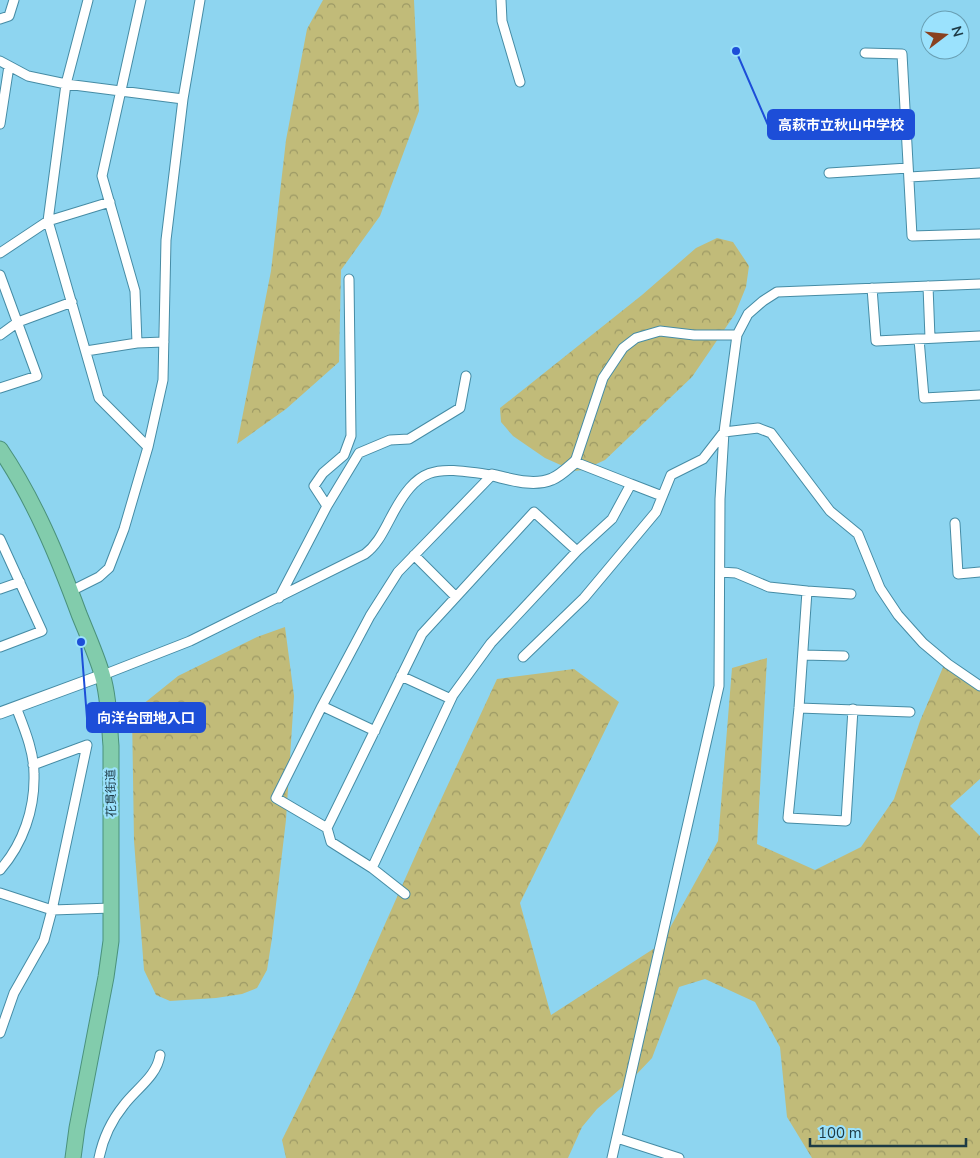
<svg xmlns="http://www.w3.org/2000/svg" width="980" height="1158" viewBox="0 0 980 1158" font-family="'Nunito Sans','Noto Sans JP',sans-serif">
  <defs>
    <pattern id="forest-crowns" width="20" height="18" patternUnits="userSpaceOnUse" patternTransform="scale(1.25)"><rect width="20" height="18" fill="#c1bb79"/><path d="M2 6a3 3 0 1 1 6 0M12 15a3 3 0 1 1 6 0" fill="none" stroke="#9c9965"/></pattern>
  </defs>
  <rect width="100%" height="100%" fill="#8ed5f0"/>
  <path fill="url(#forest-crowns)" d="M 323,0 L 414,0 L 419,111 L 380,216 L 341,270 L 339,362 L 286,409 L 237,444 L 271,271 L 286,140 L 307,29 Z
    M 717,238 L 733,242 L 749,266 L 746,287 L 735,314 L 692,377 L 605,460 L 583,470 L 574,471 L 545,458 L 513,436 L 501,422 L 500,408 L 642,295 L 696,248 Z
    M 285,627 L 294,696 L 286,820 L 272,938 L 267,970 L 257,988 L 242,994 L 216,998 L 170,1001 L 156,995 L 144,970 L 134,841 L 132,713 L 178,676 L 257,637 Z
    M 767,658 L 757,844 L 815,870 L 861,847 L 894,799 L 920,721 L 944,665 L 980,687 L 980,779 L 950,806 L 980,836 L 980,1158 L 812,1158 L 787,1117 L 780,1047 L 755,1002 L 705,979 L 679,987 L 652,1058 L 634,1077 L 597,1109 L 582,1127 L 568,1158 L 286,1158 L 282,1140 L 353,996 L 425,834 L 497,679 L 574,669 L 619,702 L 520,903 L 551,1015 L 661,944 L 718,841 L 732,668 Z"/>
  <g fill="none" stroke-linecap="round" stroke-linejoin="round">
    <defs>
      <path id="minor" d="M 88,0 L 66,84 L 48,221 L 99,398 L 148,447
        M 141,0 L 102,176 L 135,291 L 137,343 L 164,342
        M 501,0 L 502,21 L 520,82
        M 0,19 L 9,16 L 14,0
        M 865,53 L 902,54 L 912,236 L 980,234
        M 0,61 L 28,76 L 66,84 L 183,99
        M 0,124 L 9,66
        M 829,173 L 908,168
        M 909,177 L 980,173
        M 0,253 L 48,221 L 110,202
        M 0,275 L 37,376 L 0,388
        M 928,286 L 930,338
        M 872,288 L 876,341 L 980,336
        M 0,335 L 18,322 L 72,302
        M 919,339 L 924,398 L 980,395
        M 86,351 L 137,343
        M 492,475 L 398,572 L 370,616 L 322,706 L 276,798 L 327,828 L 331,842 L 372,868 L 453,695 L 491,643 L 577,551 L 612,519 L 631,484 L 575,462 L 603,378 L 623,348 L 636,338 L 660,331 L 694,335 L 737,335
        M 631,484 L 662,496
        M 327,506 L 314,486 L 323,473 L 344,455 L 351,436 L 349,279
        M 955,523 L 958,574 L 980,572
        M 0,539 L 42,631 L 0,647
        M 414,555 L 456,597
        M 720,572 L 736,573 L 769,587 L 807,591 L 799,708 L 788,818 L 846,821 L 853,709
        M 0,589 L 20,582
        M 71,591 L 99,577 L 109,568 L 124,529 L 148,447 L 163,380 L 166,240 L 183,99 L 200,0
        M 807,591 L 851,594
        M 279,598 L 327,506 L 359,453 L 390,440 L 409,439 L 460,408 L 466,376
        M 803,655 L 844,656
        M 523,657 L 584,598 L 656,512 L 671,475 L 703,459 L 724,432 L 758,428 L 771,433 L 830,511 L 858,534 L 880,588 L 898,615 L 923,643 L 948,664 L 980,686
        M 103,675 L 190,641 L 365,554 C 377,545 383,532 390,519 C 419,463 435,467 492,475
        M 401,676 L 451,699
        M 322,706 L 375,731
        M 799,708 L 910,712
        M 327,828 L 422,634 L 534,512 L 577,551
        M 372,868 L 405,894
        M 0,870 C 23,844 35,809 34,774 C 34,751 24,728 16,707
        M 0,893 L 52,910 L 87,745 L 33,765
        M 0,1033 L 14,993 L 44,940 L 52,910 L 112,908
        M 617,1138 L 679,1158
        M 99,1158 C 103,1138 111,1121 124,1105 C 136,1089 157,1076 160,1055
        M 612,1158 L 719,686 L 720,499 L 724,432 L 737,335 L 748,314 L 763,301 L 777,292 L 980,284"/>
      <path id="tertiary" d="M 492,475 C 510,479 533,487 552,479 C 560,476 568,468 575,462
        M 0,713 L 103,675"/>
      <path id="trunk" d="M 0,449 C 34,499 58,557 79,614 C 87,634 96,654 102,674 C 109,697 109,722 111,746 L 111,941 L 106,977 L 77,1128 L 73,1158"/>
    </defs>
    <use href="#minor" stroke="#468ca5" stroke-width="11"/>
    <use href="#tertiary" stroke="#468ca5" stroke-width="13"/>
    <use href="#trunk" stroke="#4a917b" stroke-width="17"/>
    <use href="#minor" stroke="#fff" stroke-width="9"/>
    <use href="#tertiary" stroke="#fff" stroke-width="11"/>
    <use href="#trunk" stroke="#82ccac" stroke-width="15"/>
  </g>
  <g text-anchor="middle" stroke-width="4.5" stroke-linejoin="round" paint-order="stroke">
    <g font-size="12" fill="#1d3a45" stroke="#9be2fd">
      <text transform="translate(111 793) rotate(-91)" y="4">花貫街道</text>
    </g>
  </g>
  <path fill="none" stroke="#1d4ed8" stroke-width="2" d="M736 51L768 125M81 642L87 718"/>
  <g fill="#1d4ed8" stroke="#9be2fd" stroke-width="2">
    <circle cx="736" cy="51" r="5"/>
    <circle cx="81" cy="642" r="5"/>
  </g>
  <g fill="#1d4ed8" stroke="#1d4ed8" stroke-width="2">
    <rect x="768" y="110" width="146" height="29" rx="5"/>
    <rect x="87" y="703" width="118" height="29" rx="5"/>
  </g>
  <g font-size="14" text-anchor="middle" font-weight="bold" fill="#fff">
    <text x="841" y="130">高萩市立秋山中学校</text>
    <text x="146" y="723">向洋台団地入口</text>
  </g>
  <g transform="translate(945 35) rotate(74)"><circle r="24" fill="#9be2fd" stroke="#699fb3"/>
  <path d="M0-4L9 19L0 12L-9 19Z" fill="#894120"/>
  <text y="-8" font-size="14" font-weight="bold" text-anchor="middle" fill="#1d3a45">N</text>
  </g>
  <path d="M810 1138v8h156v-8" fill="none" stroke="#1d3a45" stroke-width="2.5"/>
  <text x="818" y="1138" font-size="15" fill="#1d3a45" stroke="#9be2fd" stroke-width="4" paint-order="stroke">100 m</text>
</svg>
